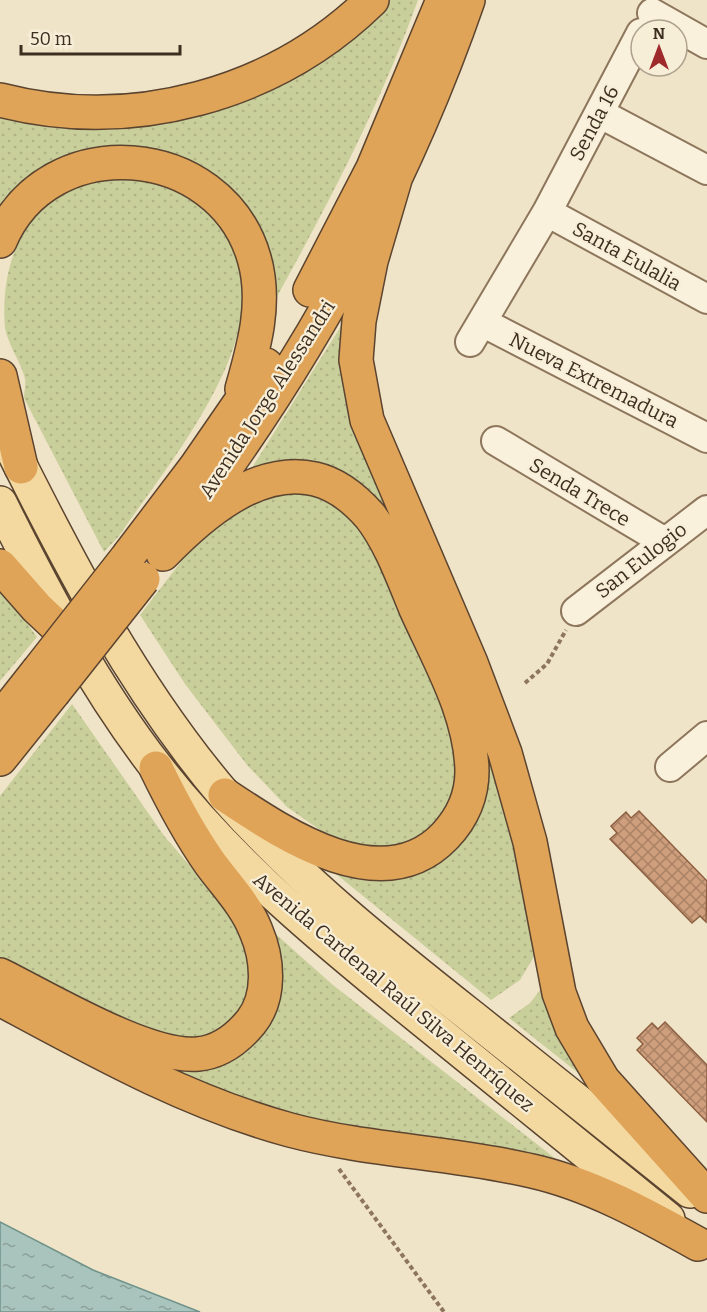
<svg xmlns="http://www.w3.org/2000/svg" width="707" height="1312" viewBox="0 0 707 1312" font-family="Bitter,serif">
  <defs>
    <pattern id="grass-dots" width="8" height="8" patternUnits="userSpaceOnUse" patternTransform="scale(1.5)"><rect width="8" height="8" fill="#c9cf9b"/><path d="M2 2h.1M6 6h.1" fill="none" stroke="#aeb285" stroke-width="1.8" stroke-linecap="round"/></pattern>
    <pattern id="water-ripples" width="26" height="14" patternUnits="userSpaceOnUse" patternTransform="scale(1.5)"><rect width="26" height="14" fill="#a9c4bc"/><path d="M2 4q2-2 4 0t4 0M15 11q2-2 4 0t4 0" fill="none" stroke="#8ba098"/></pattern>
    <pattern id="building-cross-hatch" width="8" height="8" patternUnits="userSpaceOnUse" patternTransform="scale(1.5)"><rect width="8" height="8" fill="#cf9f7d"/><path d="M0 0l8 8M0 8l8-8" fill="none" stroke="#a98266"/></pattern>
  </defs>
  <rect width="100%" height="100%" fill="#f0e4c8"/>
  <path fill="url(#grass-dots)" d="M 389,0 L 418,0 C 379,109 325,210 269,311 L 212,176 L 192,162 L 145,147 L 117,146 L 91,151 L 6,201 L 0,209 L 0,112 L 95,125 L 368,21 Z
    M 119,176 C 165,182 182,187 215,221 C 301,311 170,460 119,536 L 104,552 L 24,398 C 24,392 26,385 25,379 C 22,364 8,345 5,328 C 0,268 21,208 78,185 C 91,180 106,179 119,176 Z
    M 343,323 L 397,526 L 388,520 L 250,475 L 253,466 Z
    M 283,486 L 338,500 L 377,550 L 455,738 L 458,794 L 422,840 L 381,850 L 333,839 L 287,807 L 247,765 L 185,684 L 140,615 L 193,546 L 227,514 Z
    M 0,585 L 37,637 L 0,681 Z
    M 72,704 L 165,837 L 245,929 L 254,998 L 223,1031 L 192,1040 L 154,1034 L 0,960 L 0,796 Z
    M 479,731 L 499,774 L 539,948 L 520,980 L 491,1000 L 336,874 L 343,868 L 435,861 Z
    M 261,921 L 333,985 L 570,1170 L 329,1125 L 203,1087 L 109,1039 L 247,1040 Z
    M 544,985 L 580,1069 L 577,1072 L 509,1018 L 530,1003 Z"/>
  <path fill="url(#water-ripples)" stroke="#6f938a" stroke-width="1.5" d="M 0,1222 L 93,1270 L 200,1312 L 0,1312 Z"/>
  <path fill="url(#building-cross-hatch)" stroke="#8d5f41" stroke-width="1.5" d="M 639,811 L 707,881 L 706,922 L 700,916 L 692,923 L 610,839 L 617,833 L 611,826 L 626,812 L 631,818 Z
    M 665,1022 L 707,1065 L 707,1122 L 637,1050 L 643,1044 L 637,1038 L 652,1023 L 658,1029 Z"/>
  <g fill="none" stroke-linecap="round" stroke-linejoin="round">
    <defs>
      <path id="minor" d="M 652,13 L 707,44
        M 599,113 L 707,170
        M 547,212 L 707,299
        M 482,322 L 707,438
        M 470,342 L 547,212 L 641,33
        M 496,441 L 665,542
        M 576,611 L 707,510
        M 670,767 L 707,736"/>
      <path id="major" d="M 8,441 C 71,567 134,689 226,797 C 299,880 386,949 472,1017 C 545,1075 618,1133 690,1191
        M 0,503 C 46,595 94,687 157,768 C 233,866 329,944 424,1021 C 505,1087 587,1153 668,1219"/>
      <path id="highway" d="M 0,100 C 132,134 275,95 372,0
        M 396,176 L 371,261 L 359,321 L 356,360 L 367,420 L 471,663 L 505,753 L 530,842 L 559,993 L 572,1028 L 603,1080 L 707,1196
        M 0,241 C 48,127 220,141 254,258 C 267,302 254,347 242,389
        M 310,290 L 373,168 L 443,0
        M 0,376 L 21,467
        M 190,517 C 307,360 404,185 468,0
        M 163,554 C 199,517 257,465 315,479 C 337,484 355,499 370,516 C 391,543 403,578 416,609 C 439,660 471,714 472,771 C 472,796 462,818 445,836 C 382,902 282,833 225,795
        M 129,555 L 195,468 L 266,365
        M 0,566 L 37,608 L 73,642
        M 0,719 L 38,671
        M 0,759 L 53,693
        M 0,975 C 47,998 148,1059 198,1054 C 220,1052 237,1039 251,1022 C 271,997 268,959 256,931 C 246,905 226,885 210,863 C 189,833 172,801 156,768
        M 0,999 C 93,1049 187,1102 290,1130 C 369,1151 452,1152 532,1171 C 590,1184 646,1215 698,1244"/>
    </defs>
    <use href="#minor" stroke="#8d765c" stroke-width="32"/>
    <use href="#major" stroke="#5b4430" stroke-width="36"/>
    <use href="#highway" stroke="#5b4430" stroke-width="36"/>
    <path stroke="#8d765c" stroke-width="4" stroke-dasharray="4.5 3" stroke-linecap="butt" d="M 525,683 L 547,664 L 566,630
      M 339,1169 L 444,1312"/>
    <use href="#minor" stroke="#faf1dc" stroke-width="28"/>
    <use href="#major" stroke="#f3d9a0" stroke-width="33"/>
    <use href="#highway" stroke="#e0a458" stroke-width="33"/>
    <defs>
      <path id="highway-bridge" d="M 38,671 L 129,555
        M 53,693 L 143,579"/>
    </defs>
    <use href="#highway-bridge" stroke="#5b4430" stroke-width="36" stroke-linecap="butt"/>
    <use href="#highway-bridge" stroke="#e0a458" stroke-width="33"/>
  </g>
  <g text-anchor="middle" stroke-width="4.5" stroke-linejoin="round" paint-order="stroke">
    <g font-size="20" fill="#3d2e20" stroke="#f7eed8">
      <text transform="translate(594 123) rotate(-62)" y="7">Senda 16</text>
      <text transform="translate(627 256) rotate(29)" y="7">Santa Eulalia</text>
      <text transform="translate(594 380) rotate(27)" y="7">Nueva Extremadura</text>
      <text transform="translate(267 399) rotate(-57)" y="7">Avenida Jorge Alessandri</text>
      <text transform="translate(580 492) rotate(31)" y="7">Senda Trece</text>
      <text transform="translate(641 560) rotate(-38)" y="7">San Eulogio</text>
      <text transform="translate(394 992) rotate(40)" y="7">Avenida Cardenal Raúl Silva Henríquez</text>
    </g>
  </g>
  <g transform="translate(659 48)"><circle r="28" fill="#f7eed8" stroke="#ada18e" stroke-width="1.5"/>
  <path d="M0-4.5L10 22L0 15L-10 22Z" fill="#9e2a2b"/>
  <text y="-9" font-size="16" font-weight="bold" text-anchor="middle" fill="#3d2e20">N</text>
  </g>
  <path d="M21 45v9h159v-9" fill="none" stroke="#3d2e20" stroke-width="3"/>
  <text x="30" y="45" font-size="18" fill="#3d2e20" stroke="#f7eed8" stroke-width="4.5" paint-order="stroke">50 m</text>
</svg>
